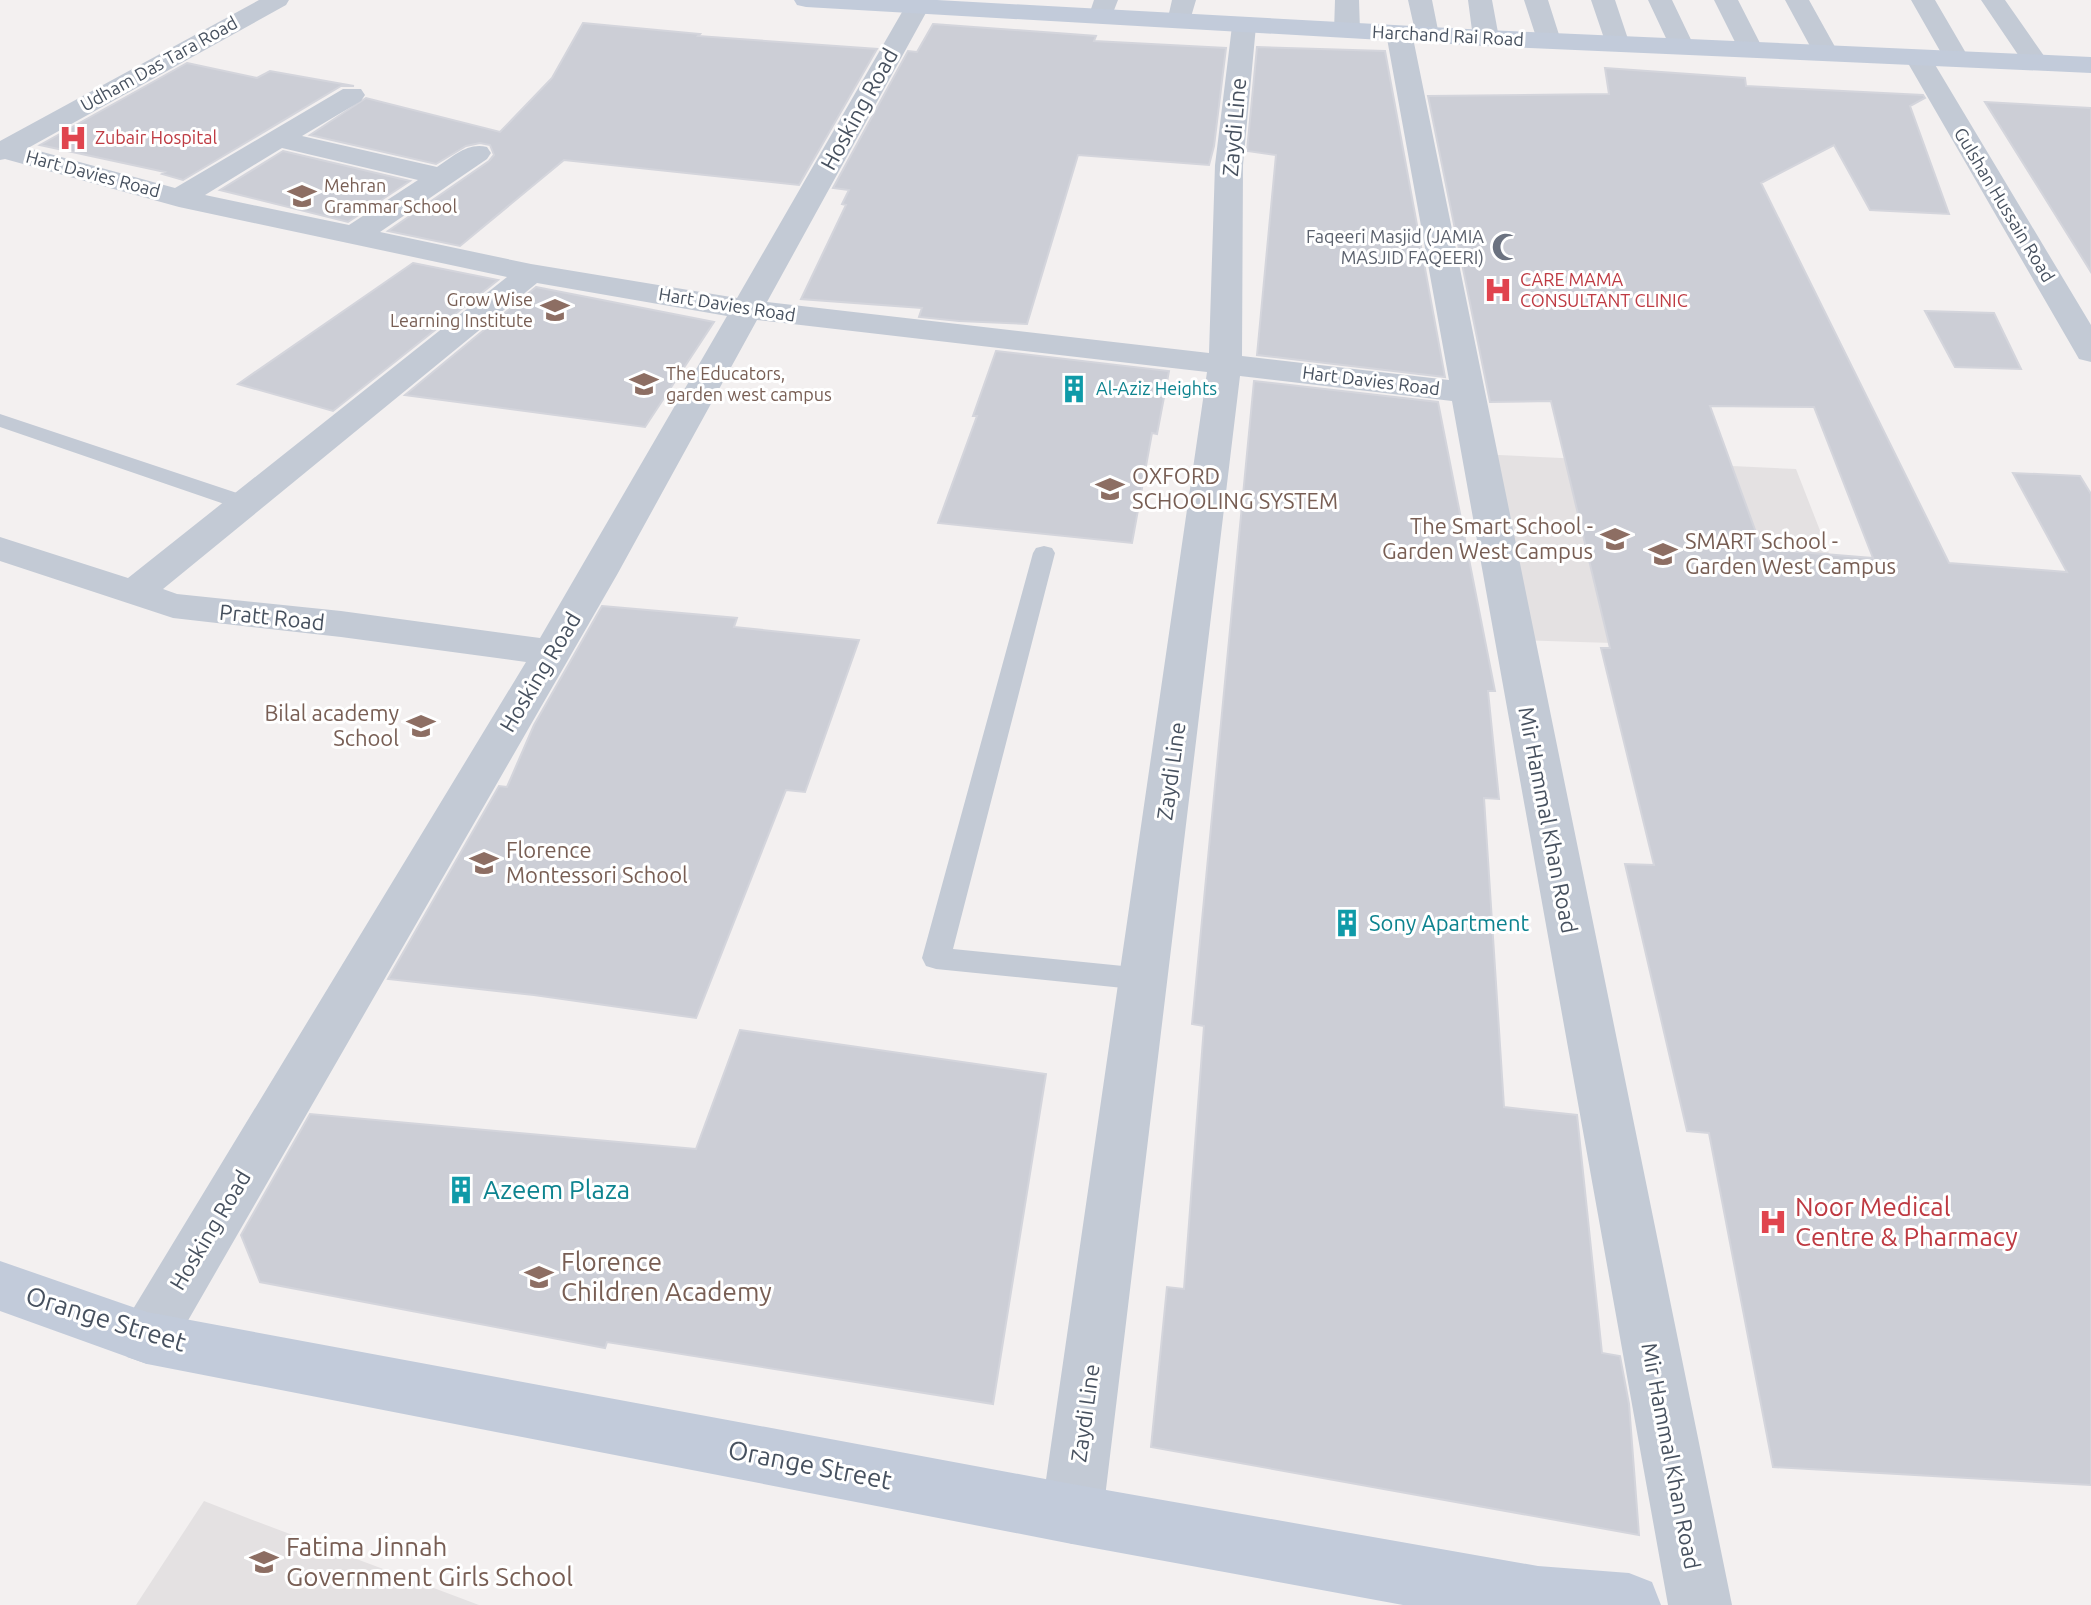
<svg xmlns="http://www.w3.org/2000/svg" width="2091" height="1605" viewBox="0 0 2091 1605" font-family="Ubuntu,sans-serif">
  <rect width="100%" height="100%" fill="#f3f0f0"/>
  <path fill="#e4e1e2" d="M 1478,454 L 1796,469 L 1867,651 L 1514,640 Z
    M 204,1501 L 250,1519 L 479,1605 L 136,1605 Z"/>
  <path fill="#ccced6" stroke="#d4d5dc" stroke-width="2" fill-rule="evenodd" d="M 583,23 L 700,34 L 698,36 L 877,49 L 799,185 L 564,160 L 460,246 L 388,231 L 489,161 L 494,155 L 490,145 L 480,143 L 466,146 L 436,164 L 310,135 L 366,98 L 500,132 L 552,78 Z
    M 933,24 L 1096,36 L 1094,41 L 1226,48 L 1214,146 L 1209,165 L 1078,155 L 1027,324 L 959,321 L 919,317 L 922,308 L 801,299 L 846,205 L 842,204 L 849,190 L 833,188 L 908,51 L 917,52 Z
    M 1257,47 L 1385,51 L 1445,377 L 1257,355 L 1276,155 L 1247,151 Z
    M 187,63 L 257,78 L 270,71 L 354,86 L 341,86 L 183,180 L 162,174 L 165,172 L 40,145 Z
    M 1605,68 L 1745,78 L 1746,86 L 1923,95 L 1925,98 L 1910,106 L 1949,214 L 1870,210 L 1834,145 L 1761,183 L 1949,563 L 2067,572 L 2013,473 L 2080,476 L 2091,494 L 2091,1485 L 1773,1467 L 1709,1133 L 1687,1131 L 1625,864 L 1654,865 L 1601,648 L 1610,648 L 1551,401 L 1490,402 L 1428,96 L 1609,94 ZM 1710,406 L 1814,407 L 1873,558 L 1762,549 Z
    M 1985,102 L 2091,108 L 2091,272 Z
    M 283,151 L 410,181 L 348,222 L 220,190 Z
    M 413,263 L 498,280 L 333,411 L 238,384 Z
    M 536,287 L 714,322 L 645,427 L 405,395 Z
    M 1925,311 L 1994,313 L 2021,369 L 1955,367 Z
    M 996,351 L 1169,371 L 1157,434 L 1152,433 L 1132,543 L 938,523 L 977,416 L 973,416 Z
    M 1254,381 L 1438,402 L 1495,691 L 1488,691 L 1499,799 L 1484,798 L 1504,1107 L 1577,1115 L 1602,1353 L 1620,1356 L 1629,1404 L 1639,1535 L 1151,1447 L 1167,1287 L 1184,1289 L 1204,1026 L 1192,1024 Z
    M 602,606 L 737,618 L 734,627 L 859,640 L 805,792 L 786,790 L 696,1018 L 534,995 L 388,979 L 499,786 L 507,787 L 534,725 Z
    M 740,1030 L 1046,1074 L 993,1404 L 607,1342 L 605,1348 L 260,1282 L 241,1235 L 310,1114 L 696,1149 Z"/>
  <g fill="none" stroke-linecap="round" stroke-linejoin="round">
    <path fill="#c3cad5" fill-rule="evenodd" d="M 0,414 L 252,498 L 255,503 L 252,508 L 236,508 L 0,427 Z
      M 1044,546 L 1052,548 L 1055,553 L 953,949 L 1143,968 L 1153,971 L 1157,979 L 1153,987 L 1143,990 L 936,969 L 926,966 L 922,958 L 1033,553 L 1036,548 Z"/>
    <path fill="#c3cad5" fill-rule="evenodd" d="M 259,0 L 289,0 L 286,5 L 28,148 L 175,188 L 343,89 L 361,89 L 365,95 L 361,101 L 302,136 L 437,167 C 453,157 467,142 487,147 L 491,153 L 487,159 L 380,232 L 531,264 L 737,298 L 909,0 L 933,0 L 767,302 L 1209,353 L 1215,165 L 1232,26 L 1235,21 L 1253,21 L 1256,26 L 1243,165 L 1242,356 L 1449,380 L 1386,33 L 1390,28 L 1408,28 L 1412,33 L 1732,1605 L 1668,1605 L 1452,401 L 1240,376 L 1103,1514 L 1094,1535 L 1072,1544 L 1050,1535 L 1041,1514 L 1207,372 L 757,320 L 618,573 L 167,1357 L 147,1364 L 127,1357 L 118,1338 L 127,1319 L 526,662 L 341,637 L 173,618 L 0,561 L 0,537 L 128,578 L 507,277 L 179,207 L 5,159 L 0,160 L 0,141 ZM 282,148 L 418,180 L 349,225 L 205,195 ZM 537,283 L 727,316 L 540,638 L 341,611 L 177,594 L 163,589 Z
      M 1094,0 L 1118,0 L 1109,23 L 1091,23 L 1088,18 Z
      M 1172,0 L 1196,0 L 1188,27 L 1170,27 L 1167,22 Z
      M 1335,0 L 1359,0 L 1360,31 L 1356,36 L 1338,36 L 1334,31 Z
      M 1408,0 L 1432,0 L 1439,35 L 1435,40 L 1417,40 Z
      M 1468,0 L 1492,0 L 1499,38 L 1495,43 L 1477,43 L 1473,38 Z
      M 1524,0 L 1548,0 L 1561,41 L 1557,46 L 1539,46 Z
      M 1591,0 L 1615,0 L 1630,45 L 1626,50 L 1608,50 Z
      M 1648,0 L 1672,0 L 1695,48 L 1691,53 L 1673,53 Z
      M 1714,0 L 1738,0 L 1764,51 L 1760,56 L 1742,56 Z
      M 1785,0 L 1809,0 L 1839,54 L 1835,59 L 1817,59 Z
      M 1911,0 L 1935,0 L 1970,60 L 1966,65 L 1948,65 Z
      M 1981,0 L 2005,0 L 2049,63 L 2045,68 L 2027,68 Z
      M 1918,50 L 1927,53 L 1931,58 L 2091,325 L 2091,362 L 2079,359 L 2075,352 L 1905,58 L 1909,53 Z"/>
    <path fill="#c2cbda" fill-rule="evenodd" d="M 794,0 L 937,0 L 1486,30 L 2091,57 L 2091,73 L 1486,46 L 806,7 L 797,5 Z
      M 0,1261 L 147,1312 L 1072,1484 L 1538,1566 L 1629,1573 L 1652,1582 L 1661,1605 L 1403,1605 L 1072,1544 L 147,1364 L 0,1311 Z"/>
  </g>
  <defs>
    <symbol id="hospital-bare" viewBox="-9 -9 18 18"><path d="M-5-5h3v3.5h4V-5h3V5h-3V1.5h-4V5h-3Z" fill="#e0444e" stroke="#fff" stroke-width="2.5" paint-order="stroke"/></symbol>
    <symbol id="school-bare" viewBox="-9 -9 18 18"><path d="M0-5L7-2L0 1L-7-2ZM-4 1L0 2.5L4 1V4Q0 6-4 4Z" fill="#8d6e63" stroke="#fff" stroke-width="2.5" paint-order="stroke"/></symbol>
    <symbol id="mosque-bare" viewBox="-9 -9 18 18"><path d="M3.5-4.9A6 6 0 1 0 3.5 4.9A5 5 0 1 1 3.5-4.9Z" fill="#6b7280" stroke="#fff" stroke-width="2.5" paint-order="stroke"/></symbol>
    <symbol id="building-bare" viewBox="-9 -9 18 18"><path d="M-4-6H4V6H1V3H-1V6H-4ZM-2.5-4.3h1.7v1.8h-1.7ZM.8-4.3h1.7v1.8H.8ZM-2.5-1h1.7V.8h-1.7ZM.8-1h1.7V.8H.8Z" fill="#0f9aa8" stroke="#fff" stroke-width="2.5" paint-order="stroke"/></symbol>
    <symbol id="university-bare" viewBox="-9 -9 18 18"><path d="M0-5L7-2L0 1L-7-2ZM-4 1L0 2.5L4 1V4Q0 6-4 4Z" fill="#8d6e63" stroke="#fff" stroke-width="2.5" paint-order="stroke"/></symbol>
  </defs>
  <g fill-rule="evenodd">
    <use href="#hospital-bare" x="53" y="118" width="40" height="40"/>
    <use href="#school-bare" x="282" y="176" width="40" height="40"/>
    <use href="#mosque-bare" x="1486" y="227" width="40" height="40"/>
    <use href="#hospital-bare" x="1478" y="270" width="40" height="40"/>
    <use href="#school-bare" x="535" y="290" width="40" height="40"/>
    <use href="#school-bare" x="624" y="364" width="40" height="40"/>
    <use href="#building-bare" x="1054" y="369" width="40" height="40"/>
    <use href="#school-bare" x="1090" y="469" width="40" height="40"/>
    <use href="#school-bare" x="1595" y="519" width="40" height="40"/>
    <use href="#school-bare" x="1643" y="534" width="40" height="40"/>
    <use href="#school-bare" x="401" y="706" width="40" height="40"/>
    <use href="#school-bare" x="464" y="843" width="40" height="40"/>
    <use href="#building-bare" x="1327" y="903" width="40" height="40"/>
    <use href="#building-bare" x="441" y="1170" width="40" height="40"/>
    <use href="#hospital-bare" x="1753" y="1202" width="40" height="40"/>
    <use href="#school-bare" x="519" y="1257" width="40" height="40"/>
    <use href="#university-bare" x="244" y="1542" width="40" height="40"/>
  </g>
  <g text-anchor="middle" stroke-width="6" stroke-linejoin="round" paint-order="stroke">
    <g font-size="18" fill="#47515f" stroke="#fff">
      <text transform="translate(1448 36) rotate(3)" y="6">Harchand Rai Road</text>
      <text transform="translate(159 64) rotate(-29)" y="6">Udham Das Tara Road</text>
      <text transform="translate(93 174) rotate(15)" y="6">Hart Davies Road</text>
      <text transform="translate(2004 205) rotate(59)" y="6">Gulshan Hussain Road</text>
      <text transform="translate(727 305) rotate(9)" y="6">Hart Davies Road</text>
      <text transform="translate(1371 381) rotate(7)" y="6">Hart Davies Road</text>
    </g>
    <g font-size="18" fill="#be3a42" stroke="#fff" text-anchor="start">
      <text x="95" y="144">Zubair Hospital</text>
      <text x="1520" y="286">CARE MAMA<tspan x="1520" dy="21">CONSULTANT CLINIC</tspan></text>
    </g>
    <g font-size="18" fill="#785e54" stroke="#fff" text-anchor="start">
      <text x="324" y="192">Mehran<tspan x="324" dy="21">Grammar School</tspan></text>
      <text x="533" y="306" text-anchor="end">Grow Wise<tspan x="533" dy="21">Learning Institute</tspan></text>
      <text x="666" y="380">The Educators,<tspan x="666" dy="21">garden west campus</tspan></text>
    </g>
    <g font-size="18" fill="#5b616d" stroke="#fff" text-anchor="end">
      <text x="1484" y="243">Faqeeri Masjid (JAMIA<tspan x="1484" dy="21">MASJID FAQEERI)</tspan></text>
    </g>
    <g font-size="18" fill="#0d838f" stroke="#fff" text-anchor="start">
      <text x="1096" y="395">Al-Aziz Heights</text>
    </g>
    <g font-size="22" fill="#47515f" stroke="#fff">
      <text transform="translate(859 109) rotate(-61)" y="8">Hosking Road</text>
      <text transform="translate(1234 127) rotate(-85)" y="8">Zaydi Line</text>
      <text transform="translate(272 617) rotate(6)" y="8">Pratt Road</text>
      <text transform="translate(540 672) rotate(-59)" y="8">Hosking Road</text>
      <text transform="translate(1171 771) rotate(-82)" y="8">Zaydi Line</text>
      <text transform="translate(1548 820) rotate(79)" y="8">Mir Hammal Khan Road</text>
      <text transform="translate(210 1230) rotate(-59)" y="8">Hosking Road</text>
      <text transform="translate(1085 1413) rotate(-82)" y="8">Zaydi Line</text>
      <text transform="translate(1671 1456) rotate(79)" y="8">Mir Hammal Khan Road</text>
    </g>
    <g font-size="22" fill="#785e54" stroke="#fff" text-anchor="start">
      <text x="1132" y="484">OXFORD<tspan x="1132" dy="25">SCHOOLING SYSTEM</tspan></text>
      <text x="1593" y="534" text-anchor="end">The Smart School -<tspan x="1593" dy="25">Garden West Campus</tspan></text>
      <text x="1685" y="549">SMART School -<tspan x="1685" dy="25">Garden West Campus</tspan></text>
      <text x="399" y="721" text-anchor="end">Bilal academy<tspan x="399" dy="25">School</tspan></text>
      <text x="506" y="858">Florence<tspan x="506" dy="25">Montessori School</tspan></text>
    </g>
    <g font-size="22" fill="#0d838f" stroke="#fff" text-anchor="start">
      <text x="1369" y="931">Sony Apartment</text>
    </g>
    <g font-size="26" fill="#0d838f" stroke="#fff" text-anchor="start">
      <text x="483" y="1199">Azeem Plaza</text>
    </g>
    <g font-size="26" fill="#be3a42" stroke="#fff" text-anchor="start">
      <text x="1795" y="1216">Noor Medical<tspan x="1795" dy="30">Centre &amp; Pharmacy</tspan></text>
    </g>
    <g font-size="26" fill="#785e54" stroke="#fff" text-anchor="start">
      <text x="561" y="1271">Florence<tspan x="561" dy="30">Children Academy</tspan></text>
      <text x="286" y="1556">Fatima Jinnah<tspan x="286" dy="30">Government Girls School</tspan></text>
    </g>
    <g font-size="26" fill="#47515f" stroke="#fff">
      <text transform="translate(106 1319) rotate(17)" y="9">Orange Street</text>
      <text transform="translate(810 1465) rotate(11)" y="9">Orange Street</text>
    </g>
  </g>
</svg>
